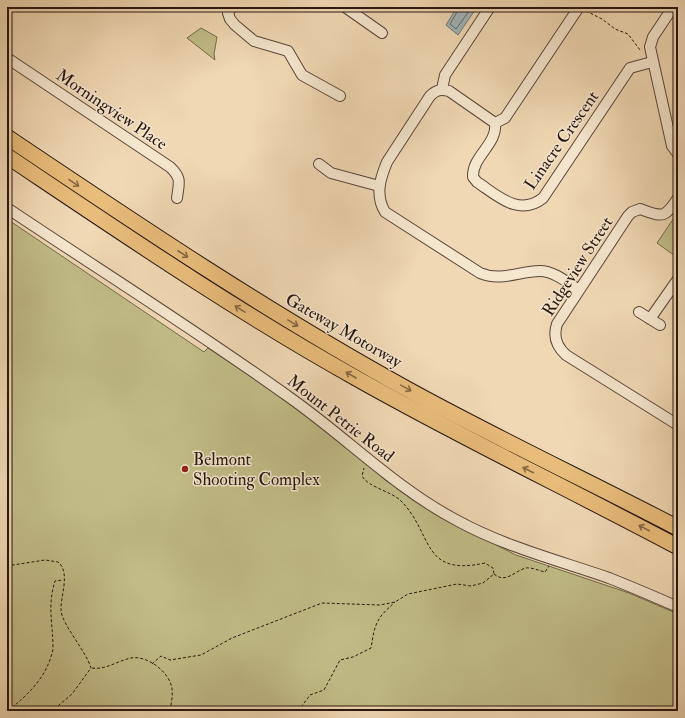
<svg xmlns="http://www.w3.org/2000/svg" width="685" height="718" viewBox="0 0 685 718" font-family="'IM FELL Double Pica',serif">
  <rect width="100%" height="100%" fill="#f0d8b4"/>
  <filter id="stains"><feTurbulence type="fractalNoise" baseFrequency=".005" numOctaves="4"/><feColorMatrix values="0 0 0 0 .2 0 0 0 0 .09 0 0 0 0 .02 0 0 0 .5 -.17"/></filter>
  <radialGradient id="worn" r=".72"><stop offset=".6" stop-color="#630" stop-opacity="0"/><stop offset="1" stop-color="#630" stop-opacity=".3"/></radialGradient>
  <path fill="#c1bc87" stroke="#74694c" d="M 201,28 L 217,37 L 214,54 L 215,60 L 187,38 Z
    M 678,212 L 678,258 L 657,243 Z
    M 7,219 L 204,352 L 208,348 L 284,399 L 357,454 L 385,480 L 433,513 L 516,555 L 629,593 L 678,614 L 678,711 L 7,711 Z"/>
  <path fill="#a0b6b9" stroke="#707675" d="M 457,7 L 477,7 L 458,35 L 446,25 Z"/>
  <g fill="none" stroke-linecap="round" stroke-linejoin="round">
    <path stroke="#646664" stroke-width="1" d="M 460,7 L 450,24 L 456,29 L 472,7"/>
    <defs>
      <path id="minor" d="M 232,7 L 228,13 L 230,19 L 235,25 L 254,41 L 288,51 L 302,75 L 340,96
        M 345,7 L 382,33
        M 673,7 L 653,37 L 650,47 L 672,146 L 678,154
        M 7,58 L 170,167 C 182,178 179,183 177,198
        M 442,89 L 445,75 L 490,7
        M 495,123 L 505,118 L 579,7
        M 319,164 L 331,173 L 379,186
        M 678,198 C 664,219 663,217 640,209 L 632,212 L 628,216 L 557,324 C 553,336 556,346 566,355 L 678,425
        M 7,208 C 101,271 197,331 289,397 C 346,437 395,488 458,521 C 506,547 557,560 609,578 C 632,587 655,597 678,607
        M 579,290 C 568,283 554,271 540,271 C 519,271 501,282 480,273 L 385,212 C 375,195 380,179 387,162 L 430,96 C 436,90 440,89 449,91 L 495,123 C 498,144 472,156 473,177 L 477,182 C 498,196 519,217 543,198 L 630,68 L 652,62
        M 639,312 L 660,325
        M 650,319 L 678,279"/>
      <path id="highway" d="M 7,137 C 138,225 269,313 407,389 C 496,438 588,481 678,528
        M 7,156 C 122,233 236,311 356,378 C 462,438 571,490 678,547"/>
    </defs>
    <use href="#minor" stroke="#594639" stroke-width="12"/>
    <use href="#highway" stroke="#271610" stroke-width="17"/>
    <path stroke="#271610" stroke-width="1" stroke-dasharray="3 2" stroke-linecap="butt" d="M 442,7 L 443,10
      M 586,11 L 602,19 L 615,29 L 628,34 L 640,50
      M 674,221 L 678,232
      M 7,563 L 13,565 L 45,560 L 58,562 C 71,572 60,598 61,610 C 61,623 86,651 91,668 L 72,694 L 52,711
      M 494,574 C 506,584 514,571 526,568 C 531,567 540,571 545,572 L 549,566
      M 152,664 L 161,656 L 170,660 L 201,655 L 232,638 L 322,603 L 380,605 L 395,602 L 408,594 L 457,584 L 471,586 L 483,583 L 494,574 L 493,568 L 485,563 C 420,577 434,533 400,500 C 390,491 368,487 362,476 L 364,468
      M 92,668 C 106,670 117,661 131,658 C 147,655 170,672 172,689 C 173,696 171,704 170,711
      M 8,711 C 27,695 41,683 50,660 C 51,656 53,652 53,648 C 53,623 47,607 55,581 L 63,580
      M 298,711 L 310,695 L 324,690 L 340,660 L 353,657 L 371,648 C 375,623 376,619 395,602"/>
    <use href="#minor" stroke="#f5e6ce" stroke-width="10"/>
    <use href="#highway" stroke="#e8bc7a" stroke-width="15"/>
  </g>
  <defs><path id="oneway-shaft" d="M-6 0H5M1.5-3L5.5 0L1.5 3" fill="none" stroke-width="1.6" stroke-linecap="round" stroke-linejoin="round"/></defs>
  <g stroke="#886945">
    <use href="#oneway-shaft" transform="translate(74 183) rotate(34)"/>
    <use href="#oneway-shaft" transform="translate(183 254) rotate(33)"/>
    <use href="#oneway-shaft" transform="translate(240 309) rotate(-148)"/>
    <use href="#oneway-shaft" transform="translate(293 323) rotate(31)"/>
    <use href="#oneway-shaft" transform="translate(351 375) rotate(-150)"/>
    <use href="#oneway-shaft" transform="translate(406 388) rotate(29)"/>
    <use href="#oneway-shaft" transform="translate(528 470) rotate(-153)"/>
    <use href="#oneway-shaft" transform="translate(644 528) rotate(-152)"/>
  </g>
  <circle fill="#8f2418" stroke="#f5e6ce" stroke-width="1.5" cx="185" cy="469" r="4"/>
  <g text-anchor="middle" stroke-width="3" stroke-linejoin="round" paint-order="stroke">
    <g font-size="17" fill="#271610" stroke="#f5e6ce">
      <text transform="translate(112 109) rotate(34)" y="6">Morningview Place</text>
      <text transform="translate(561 140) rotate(-55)" y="6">Linacre Crescent</text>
      <text transform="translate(577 266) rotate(-57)" y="6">Ridgeview Street</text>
      <text transform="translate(344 330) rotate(30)" y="6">Gateway Motorway</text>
      <text transform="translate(341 418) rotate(38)" y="6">Mount Petrie Road</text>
    </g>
    <g font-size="17" fill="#271610" stroke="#f5e6ce" text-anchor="start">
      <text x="193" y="465">Belmont<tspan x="193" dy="20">Shooting Complex</tspan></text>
    </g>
  </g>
  <rect width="685" height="718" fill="none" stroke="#f0d8b4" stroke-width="24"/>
  <rect x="8" y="8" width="669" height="702" fill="none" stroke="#271610" stroke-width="2"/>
  <rect x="12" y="12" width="661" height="694" fill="none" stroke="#271610"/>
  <rect width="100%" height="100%" filter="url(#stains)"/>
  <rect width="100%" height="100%" fill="url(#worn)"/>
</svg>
